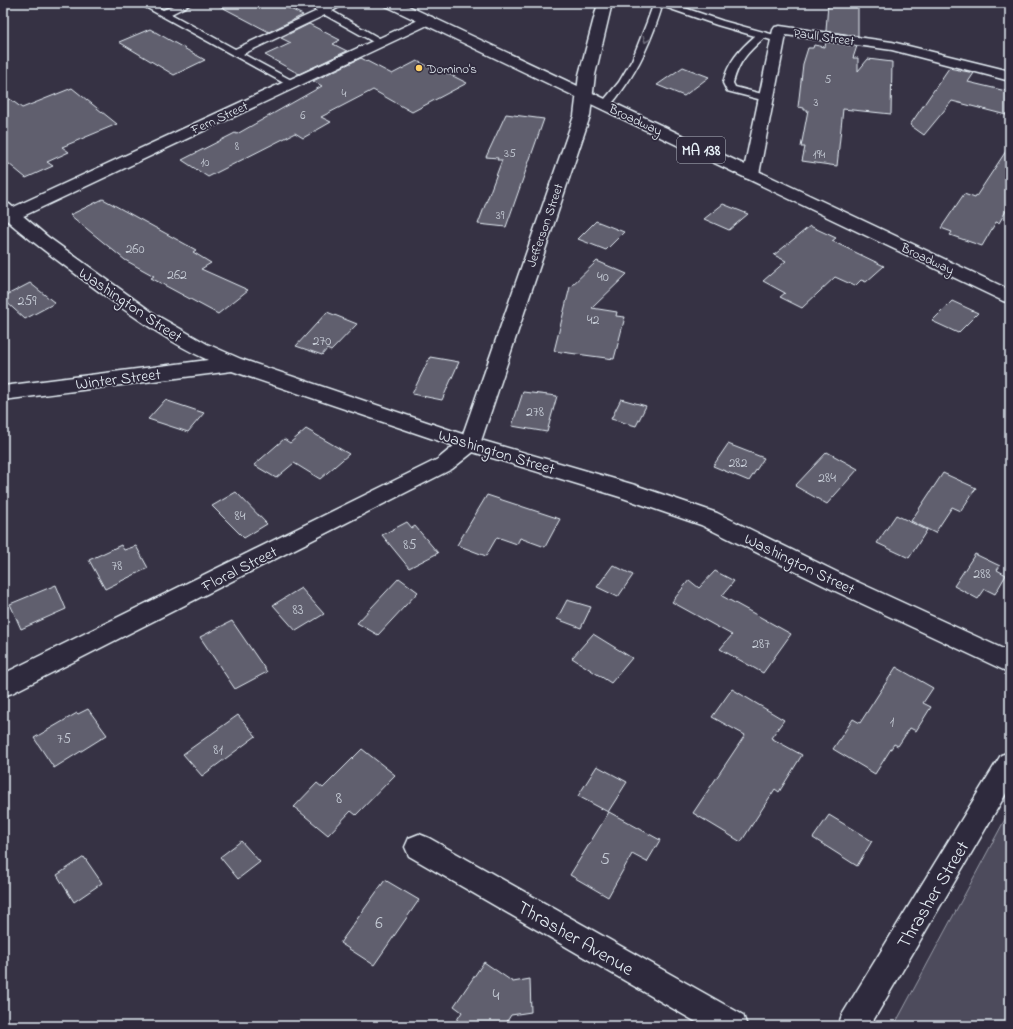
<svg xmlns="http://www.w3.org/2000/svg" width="1013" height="1029" viewBox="0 0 1013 1029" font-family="'Indie Flower',sans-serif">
  <rect width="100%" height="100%" fill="#363244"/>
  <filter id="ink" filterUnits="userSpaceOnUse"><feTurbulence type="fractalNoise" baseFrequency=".025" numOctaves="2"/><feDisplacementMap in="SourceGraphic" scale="8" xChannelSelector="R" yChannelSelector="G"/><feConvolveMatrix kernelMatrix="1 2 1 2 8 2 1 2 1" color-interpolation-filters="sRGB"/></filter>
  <g filter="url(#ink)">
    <path fill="#4d4b5c" stroke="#9a9eaa" d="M 1010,810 L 1010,1026 L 894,1026 Z"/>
    <path fill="#605e6e" stroke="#e8f1f8" d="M 214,3 L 278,3 L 303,15 L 269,32 Z
      M 828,3 L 858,6 L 858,36 L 826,31 Z
      M 309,24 L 340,40 L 333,44 L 347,51 L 299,74 L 265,55 L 291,43 L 281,38 Z
      M 150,29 L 205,60 L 174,75 L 119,42 Z
      M 826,42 L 857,46 L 853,58 L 858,58 L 858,71 L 868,59 L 892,62 L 891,114 L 843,109 L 837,166 L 802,161 L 805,147 L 801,147 L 808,110 L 804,110 L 804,108 L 798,107 L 803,64 L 808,48 L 813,48 L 814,45 L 825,47 Z
      M 361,58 L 392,74 L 417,61 L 432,68 L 435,67 L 467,83 L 412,112 L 373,90 L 321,117 L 331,122 L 303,138 L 295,133 L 208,177 L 182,160 L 235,133 L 237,134 L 322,86 L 313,81 Z
      M 683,67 L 709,77 L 684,96 L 657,85 Z
      M 949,68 L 974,73 L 968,82 L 1010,92 L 1010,116 L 952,101 L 924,135 L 910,125 Z
      M 72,88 L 117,124 L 62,147 L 69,152 L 47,162 L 53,166 L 26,178 L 3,159 L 3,94 L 22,108 Z
      M 506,114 L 544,119 L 506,227 L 478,224 L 502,160 L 497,160 L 498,158 L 486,157 Z
      M 1010,145 L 1010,204 L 999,223 L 996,222 L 982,246 L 950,235 L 952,232 L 941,228 L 964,194 L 975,198 Z
      M 103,199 L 196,250 L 193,252 L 211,263 L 201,269 L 248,290 L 218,314 L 151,278 L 154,276 L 125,260 L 70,215 Z
      M 723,204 L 748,214 L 729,230 L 704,219 Z
      M 596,221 L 624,232 L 606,250 L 578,239 Z
      M 810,226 L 836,238 L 832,241 L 884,266 L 866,282 L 861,280 L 855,286 L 835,277 L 802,308 L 780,297 L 785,293 L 763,281 L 786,261 L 774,255 Z
      M 597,261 L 627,274 L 592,308 L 617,312 L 616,316 L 625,317 L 614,359 L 554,351 L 570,287 Z
      M 30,283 L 55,303 L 25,319 L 3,299 L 3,297 Z
      M 952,301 L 978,313 L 958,333 L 932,321 Z
      M 327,312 L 357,324 L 331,351 L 327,349 L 322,355 L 296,346 Z
      M 430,357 L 459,362 L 442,400 L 412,394 Z
      M 523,392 L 557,396 L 547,432 L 512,426 Z
      M 621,399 L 646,406 L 636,426 L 611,419 Z
      M 165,400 L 204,413 L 188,432 L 148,419 Z
      M 306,429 L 349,454 L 320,479 L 294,463 L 276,478 L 254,465 L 284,439 L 290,443 Z
      M 728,444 L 764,458 L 749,481 L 713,466 Z
      M 827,452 L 858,469 L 827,504 L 795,486 Z
      M 943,473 L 976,488 L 961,511 L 952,507 L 935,533 L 911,521 Z
      M 236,492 L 267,524 L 244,538 L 212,506 Z
      M 487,495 L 560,519 L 545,547 L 520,538 L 517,544 L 497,537 L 486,556 L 457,545 Z
      M 896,515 L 927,530 L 909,558 L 877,543 Z
      M 407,522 L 412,528 L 415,526 L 438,553 L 409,568 L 382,535 Z
      M 121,545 L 124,550 L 136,546 L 148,568 L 105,589 L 89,560 Z
      M 975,554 L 1000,566 L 997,570 L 1006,575 L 995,594 L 985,589 L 978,599 L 954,586 Z
      M 613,565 L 633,575 L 618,597 L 597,587 Z
      M 715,571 L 734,581 L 722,596 L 791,634 L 763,673 L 720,649 L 732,635 L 672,602 L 689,580 L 699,588 Z
      M 399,578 L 418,592 L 378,635 L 357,623 Z
      M 56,585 L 66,609 L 21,629 L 10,604 Z
      M 301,588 L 324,614 L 296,631 L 273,605 Z
      M 567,600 L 591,607 L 581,628 L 557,619 Z
      M 232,621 L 267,672 L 235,689 L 200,637 Z
      M 593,634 L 632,658 L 611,683 L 572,658 Z
      M 896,667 L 933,688 L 923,703 L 931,707 L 916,731 L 910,728 L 898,746 L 894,744 L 875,774 L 833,749 L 853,719 L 860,723 Z
      M 732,689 L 784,720 L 771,738 L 802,755 L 779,792 L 775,789 L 741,842 L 693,813 L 745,735 L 712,717 Z
      M 88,709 L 107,735 L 54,768 L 34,738 L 77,713 L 78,714 Z
      M 238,715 L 256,736 L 202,776 L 183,754 Z
      M 362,749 L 395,775 L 356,815 L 351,811 L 328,835 L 294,807 L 317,783 L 323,788 Z
      M 597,766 L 627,782 L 608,812 L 578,796 Z
      M 609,812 L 660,840 L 647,862 L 632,854 L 608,897 L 570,875 Z
      M 829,815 L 872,841 L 857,866 L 813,838 Z
      M 241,841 L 260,862 L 238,879 L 220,857 Z
      M 84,857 L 102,883 L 74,902 L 57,875 Z
      M 385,880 L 419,900 L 374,965 L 340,943 Z
      M 484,962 L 513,982 L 530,979 L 531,1012 L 511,1015 L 504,1026 L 453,1026 L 462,1012 L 454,1006 Z"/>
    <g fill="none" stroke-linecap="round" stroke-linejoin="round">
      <defs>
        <path id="service" d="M 138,3 L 150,3 L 163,10 L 180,3 L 193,3 L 171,14 L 235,49 L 317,11 L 305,3 L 317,3 L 325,7 L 334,3 L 347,3 L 332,11 L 386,42 L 385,44 L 377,44 L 325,15 L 243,54 L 295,82 L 296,84 L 291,87 Z
          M 652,3 L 670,3 L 723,21 L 782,37 L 783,39 L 778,42 L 764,38 C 747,53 739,61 733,83 L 735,87 L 770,96 L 771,98 L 770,100 L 766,101 L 727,91 L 723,83 C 728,62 739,50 755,36 L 717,25 L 662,6 C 660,14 657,22 654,30 C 643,59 629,84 609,107 L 601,107 L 600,105 L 619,82 L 632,60 L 647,22 L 652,8 Z"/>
        <path id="minor" d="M 598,3 L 612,3 L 595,75 L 590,116 L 480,444 L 477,449 L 452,469 L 12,693 L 3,696 L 3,674 L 438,459 L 461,440 L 574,116 L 579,75 Z
          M 427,16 L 432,17 L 434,20 L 432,23 L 17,219 L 11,220 L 5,219 L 3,216 L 5,211 Z
          M 780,26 L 892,42 L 1010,71 L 1010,81 L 892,50 L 786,35 L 759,174 L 757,178 L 751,179 L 745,178 L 743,174 L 773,30 L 775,27 Z
          M 1010,752 L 1010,787 L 870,1026 L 838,1026 L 842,1015 L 1001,755 Z
          M 419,834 L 429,838 L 743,1015 L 747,1026 L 703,1026 L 409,856 L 405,847 L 409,838 Z"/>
        <path id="tertiary" d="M 3,203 L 9,204 L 48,237 L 156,315 L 207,344 L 241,359 L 477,439 L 635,485 L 717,513 L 849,578 L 1010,652 L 1010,673 L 833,590 L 701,525 L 620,497 L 463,449 L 232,371 L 3,400 L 3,386 L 208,360 C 168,342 133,316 97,290 C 65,266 33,243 3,217 Z"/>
        <path id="primary" d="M 384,3 L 402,3 L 1010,290 L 1010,303 L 1003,301 L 386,6 Z"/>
      </defs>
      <use href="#service" stroke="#e8f1f8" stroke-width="3"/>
      <use href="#minor" stroke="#e8f1f8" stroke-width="3"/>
      <use href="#tertiary" stroke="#e8f1f8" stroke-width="3"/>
      <use href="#primary" stroke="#e8f1f8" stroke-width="3"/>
      <use href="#service" fill="#2f2a3d" fill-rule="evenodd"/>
      <use href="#minor" fill="#2f2a3d" fill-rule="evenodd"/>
      <use href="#tertiary" fill="#2f2a3d" fill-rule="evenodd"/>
      <use href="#primary" fill="#2f2a3d" fill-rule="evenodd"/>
    </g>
    <defs><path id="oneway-chevron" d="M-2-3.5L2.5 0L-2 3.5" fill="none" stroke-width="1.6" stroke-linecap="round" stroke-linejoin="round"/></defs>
    <use stroke="#70707e" href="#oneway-chevron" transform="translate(646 40) rotate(111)"/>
  </g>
  <circle fill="#ffd166" stroke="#2f2a3d" stroke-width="1.5" cx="419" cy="68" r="4"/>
  <g text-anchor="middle" stroke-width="3.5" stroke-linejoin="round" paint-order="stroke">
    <g font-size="12" fill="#c6ccd6">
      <text x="828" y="83">5</text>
      <text x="344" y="97">4</text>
      <text x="816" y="106">3</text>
      <text x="303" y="119">6</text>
      <text x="237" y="150">8</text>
      <text x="510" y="157">35</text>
      <text x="819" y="158">194</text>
      <text x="205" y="166">10</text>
      <text x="500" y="219">39</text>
    </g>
    <g font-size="13" fill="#e8f1f8" stroke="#2f2a3d">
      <text transform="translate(824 36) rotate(8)" y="5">Paull Street</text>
      <text transform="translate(219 117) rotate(-25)" y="5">Fern Street</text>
      <text transform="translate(636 119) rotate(25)" y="5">Broadway</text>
      <text transform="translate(544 225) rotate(-71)" y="5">Jefferson Street</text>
      <text transform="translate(928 258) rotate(25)" y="5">Broadway</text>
    </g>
    <g font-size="13" fill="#e8f1f8" stroke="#2f2a3d" text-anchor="start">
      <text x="427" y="73">Domino's</text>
    </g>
    <g font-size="14" fill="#c6ccd6">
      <text x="135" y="253">260</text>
      <text x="177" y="279">262</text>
      <text x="603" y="281">40</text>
      <text x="27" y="305">259</text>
      <text x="593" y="324">42</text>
      <text x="322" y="345">270</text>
      <text x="535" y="416">278</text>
      <text x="738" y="467">282</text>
      <text x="827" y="482">284</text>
      <text x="240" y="520">84</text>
      <text x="410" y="549">85</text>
      <text x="117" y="570">78</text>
      <text x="982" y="578">288</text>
      <text x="298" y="614">83</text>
      <text x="761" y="648">287</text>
      <text x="892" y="726">1</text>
      <text x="64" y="743">75</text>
      <text x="218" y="754">81</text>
    </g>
    <rect fill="#2f2a3d" stroke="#b0b5c0" stroke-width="1" x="677" y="137" width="48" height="26" rx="3"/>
    <g font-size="15" font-weight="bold" fill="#e8f1f8">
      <text x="701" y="155">MA 138</text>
    </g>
    <g font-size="16" fill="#e8f1f8" stroke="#2f2a3d">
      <text transform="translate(131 304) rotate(34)" y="6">Washington Street</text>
      <text transform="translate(118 378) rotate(-7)" y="6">Winter Street</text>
      <text transform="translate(497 451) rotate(17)" y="6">Washington Street</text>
      <text transform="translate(800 563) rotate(26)" y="6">Washington Street</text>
      <text transform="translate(239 568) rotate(-27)" y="6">Floral Street</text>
    </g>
    <g font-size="17" fill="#c6ccd6">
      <text x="339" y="803">8</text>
      <text x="605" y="864">5</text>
      <text x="379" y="928">6</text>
      <text x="496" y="1000">4</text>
    </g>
    <g font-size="19" fill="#e8f1f8" stroke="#2f2a3d">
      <text transform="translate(932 894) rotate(-59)" y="7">Thrasher Street</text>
      <text transform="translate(576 937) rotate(30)" y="7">Thrasher Avenue</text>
    </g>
  </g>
  <rect width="1013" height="1029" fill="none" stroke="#2f2a3d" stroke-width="16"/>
  <rect x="8" y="8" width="997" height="1013" fill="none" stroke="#e8f1f8" stroke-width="1.5" filter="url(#ink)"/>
</svg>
